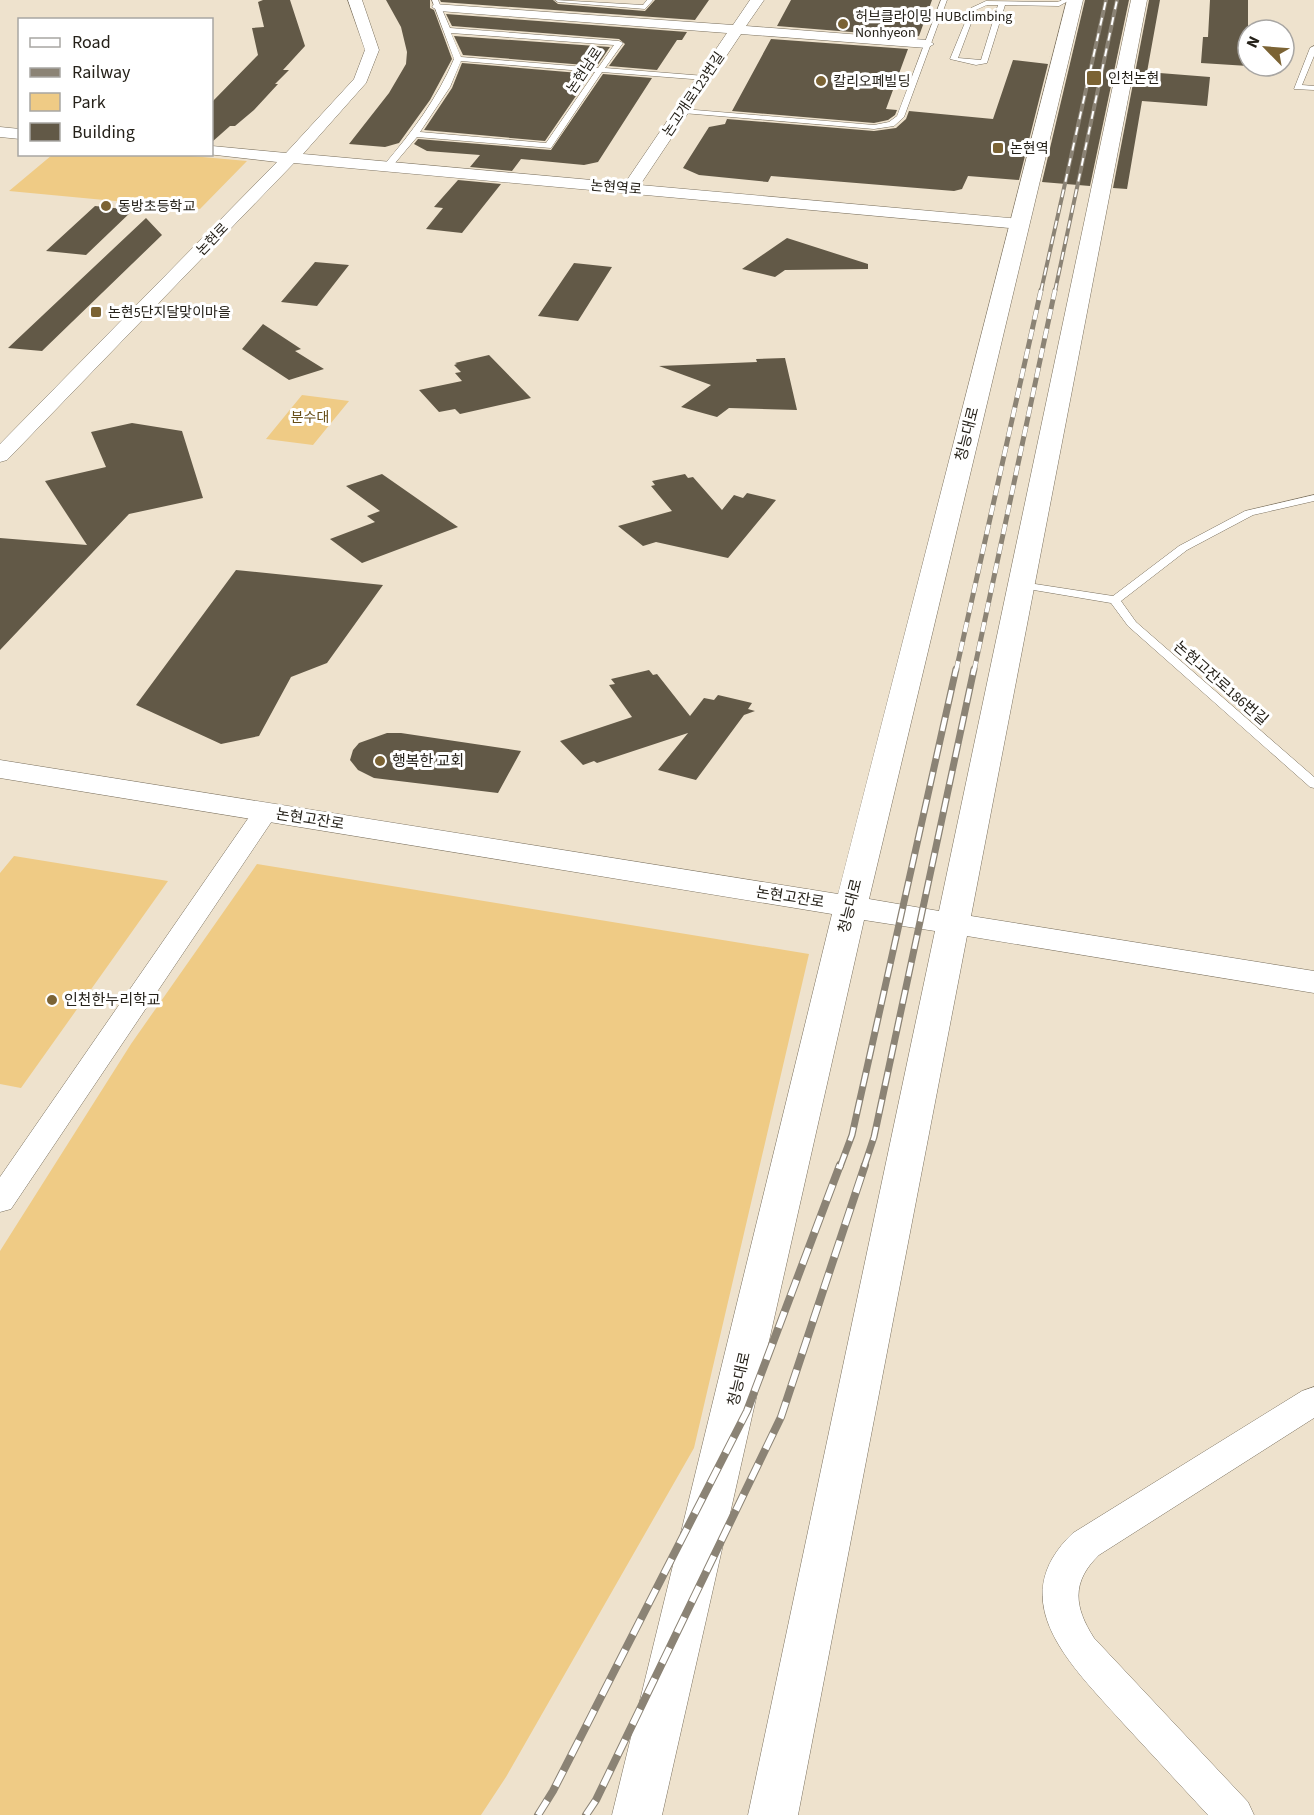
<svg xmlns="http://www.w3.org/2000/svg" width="1314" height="1815" viewBox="0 0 1314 1815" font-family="'Source Sans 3','Noto Sans KR',sans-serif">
  <rect width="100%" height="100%" fill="#eee2cd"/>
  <path fill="#efcb85" d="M 169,154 L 247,161 L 200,209 L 9,191 L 52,155 Z
    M 302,395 L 349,401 L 313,445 L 266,439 Z
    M 14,856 L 168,881 L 21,1088 L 0,1084 L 0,873 Z
    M 257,864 L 809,954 L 694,1448 L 506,1777 L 481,1815 L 0,1815 L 0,1251 L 131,1044 Z"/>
  <path fill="#625947" d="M 263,0 L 290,0 L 305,46 L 283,70 L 289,70 L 275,84 L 278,84 L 254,110 L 235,126 L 230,126 L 212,142 L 212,102 L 258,55 L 252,28 L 264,27 L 258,2 Z
    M 386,0 L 430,0 L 430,8 L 434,10 L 452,59 L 430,100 L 399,143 L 385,147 L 349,144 L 389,93 L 406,64 L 407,52 L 401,27 Z
    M 440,0 L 553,0 L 558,4 L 645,11 L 655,0 L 709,0 L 695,20 L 441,2 Z
    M 791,0 L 932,0 L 919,36 L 913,37 L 777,26 Z
    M 1085,0 L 1129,0 L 1090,186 L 1042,182 Z
    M 1149,0 L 1160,0 L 1147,72 L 1210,77 L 1207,106 L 1142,101 L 1127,189 L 1113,188 Z
    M 1210,0 L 1248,0 L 1248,66 L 1201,63 L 1203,37 L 1208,37 Z
    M 446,14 L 687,32 L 682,40 L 677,40 L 657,70 L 609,66 L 625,44 L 619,39 L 452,26 Z
    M 454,36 L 610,47 L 597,66 L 463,55 Z
    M 771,39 L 908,49 L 886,109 L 897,110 L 895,115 L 888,120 L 874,123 L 732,111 Z
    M 1051,52 L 1019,180 L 968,176 L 962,189 L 954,191 L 771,176 L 768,182 L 699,175 L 683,168 L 709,127 L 725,124 L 727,119 L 874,131 L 896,128 L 906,119 L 909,111 L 993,119 L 1013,60 L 1048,64 Z
    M 462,63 L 591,74 L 545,141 L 424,130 L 452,88 Z
    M 603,74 L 652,78 L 598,162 L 584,165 L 521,159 L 512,171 L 470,167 L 480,155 L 427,151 L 414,144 L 418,139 L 551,150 Z
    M 458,180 L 501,184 L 462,233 L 426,229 L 443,208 L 434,207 Z
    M 95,206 L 133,210 L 86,255 L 46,251 Z
    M 146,218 L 162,235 L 42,351 L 8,348 Z
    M 787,238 L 868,264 L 868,269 L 785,270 L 775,277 L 742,269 Z
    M 315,262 L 349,265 L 317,306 L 281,302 Z
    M 574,263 L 612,267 L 578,321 L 538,316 Z
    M 263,324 L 301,349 L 295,351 L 324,369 L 289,380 L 242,349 Z
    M 489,355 L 531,398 L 460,414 L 455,409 L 439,412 L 419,390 L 462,381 L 455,373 L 461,372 L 454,365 L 457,364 L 455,363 Z
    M 785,358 L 797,410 L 729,408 L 717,417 L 681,407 L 711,385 L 659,366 L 757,362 L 756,359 Z
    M 132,423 L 182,431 L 203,498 L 129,514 L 0,650 L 0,538 L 87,545 L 45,481 L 106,467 L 91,432 Z
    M 382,474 L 458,527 L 362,563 L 330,539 L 375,522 L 367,516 L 380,511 L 346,486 Z
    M 685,474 L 688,478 L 693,477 L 722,510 L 734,495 L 743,498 L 747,493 L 776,500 L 728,558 L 656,542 L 643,546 L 618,526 L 672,511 L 651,486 L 655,485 L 652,481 Z
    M 236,570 L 383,585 L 327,663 L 291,677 L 259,736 L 221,744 L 136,705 Z
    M 649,670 L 653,675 L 657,674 L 690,716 L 704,698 L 714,700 L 718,695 L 752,703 L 748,709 L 755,711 L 744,715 L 696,780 L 658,770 L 688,733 L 597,763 L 594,761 L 583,765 L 560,741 L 632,717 L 609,685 L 615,684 L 611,679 Z
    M 387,733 L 401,733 L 521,751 L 498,793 L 374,778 L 358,770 L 350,760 L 353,750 L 359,743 Z"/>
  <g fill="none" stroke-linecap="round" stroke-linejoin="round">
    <defs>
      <path id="lane" d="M 432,0 L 438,0 L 450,28 L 619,41 L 623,43 L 605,68 L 705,76 L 709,78 L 705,80 L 602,72 L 551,148 L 417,137 L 390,169 L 384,169 L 384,165 C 412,132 437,99 454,59 ZM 451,33 L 614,45 L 598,68 L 461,57 ZM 461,61 L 595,72 L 546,143 L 420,132 L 450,87 Z
        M 555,0 L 643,5 L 647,0 L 653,0 L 645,9 L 558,2 Z
        M 941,0 L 947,0 L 904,117 L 894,126 L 874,129 L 683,113 L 679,111 L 683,109 L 874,125 L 889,122 L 897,116 Z
        M 1062,0 L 1070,0 L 1059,6 L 1005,5 L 987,63 L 976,65 L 950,59 L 971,8 L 986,1 L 1058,2 ZM 987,5 L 998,5 L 981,60 L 958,58 L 976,10 Z
        M 1314,46 L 1314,56 L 1302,85 L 1314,86 L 1314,90 L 1294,89 L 1310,48 Z
        M 1314,495 L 1314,501 L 1253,515 L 1187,550 L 1121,601 L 1136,622 L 1314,777 L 1314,788 L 1310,787 L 1128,626 L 1111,603 L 1022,588 L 1016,585 L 1022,582 L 1113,596 L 1179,546 L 1245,511 Z"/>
      <path id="street" d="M 348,0 L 362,0 L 379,50 L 366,83 L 303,154 L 625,183 L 727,33 L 439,11 L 432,7 L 434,4 L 733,25 L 750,0 L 764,0 L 746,26 L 927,40 L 934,44 L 927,48 L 741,34 L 640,185 L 1020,219 L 1029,224 L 1020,229 L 294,163 L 7,460 L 0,462 L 0,444 L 277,162 L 207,154 L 212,154 L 212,146 L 286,153 L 354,79 L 365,50 Z
        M 0,127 L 20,129 L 20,139 L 0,137 Z
        M 265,804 L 274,807 L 278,812 L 11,1209 L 0,1212 L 0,1177 L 256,807 Z
        M 1314,1387 L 1314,1418 L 1099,1555 C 1071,1582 1074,1607 1094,1638 L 1248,1802 L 1254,1815 L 1208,1815 C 1179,1784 1150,1752 1121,1721 C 1073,1667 1001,1601 1073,1533 L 1302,1391 Z"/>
      <path id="secondary" d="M 1067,0 L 1083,0 L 869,899 L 939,911 L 1131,0 L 1147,0 L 971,916 L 1314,971 L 1314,993 L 967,936 L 798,1815 L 748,1815 L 935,931 L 864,920 L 662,1815 L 612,1815 L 832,914 L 0,778 L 0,760 L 838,894 Z"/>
    </defs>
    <use href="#lane" stroke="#7a705e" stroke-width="1"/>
    <use href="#street" stroke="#7a705e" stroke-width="1"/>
    <use href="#secondary" stroke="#7a705e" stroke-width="1"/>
    <use href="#lane" fill="#fff" fill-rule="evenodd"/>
    <use href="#street" fill="#fff" fill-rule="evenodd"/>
    <use href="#secondary" fill="#fff" fill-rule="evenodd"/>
    <defs>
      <path id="rail-far3" d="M 1041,291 L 1106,0
        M 1055,291 L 1117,0"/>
      <path id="rail-far2" d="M 956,671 L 1041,290
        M 974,671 L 1055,290"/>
      <path id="rail-far1" d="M 840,1167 L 852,1135 L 956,669
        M 864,1167 L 874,1137 L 974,669"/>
      <path id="rail" d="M 538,1815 L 553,1791 L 747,1411 L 840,1165
        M 586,1815 L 596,1800 L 781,1417 L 865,1165"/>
    </defs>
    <use href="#rail-far3" stroke="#8b8375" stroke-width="4"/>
    <use href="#rail-far2" stroke="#8b8375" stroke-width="5"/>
    <use href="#rail-far1" stroke="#8b8375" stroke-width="7"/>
    <use href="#rail" stroke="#8b8375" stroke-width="8"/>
    <use href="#rail-far3" stroke="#fff" stroke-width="2" stroke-dasharray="8" stroke-linecap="butt"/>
    <use href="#rail-far2" stroke="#fff" stroke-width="4" stroke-dasharray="10" stroke-linecap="butt"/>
    <use href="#rail-far1" stroke="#fff" stroke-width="4.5" stroke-dasharray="14" stroke-linecap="butt"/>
    <use href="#rail" stroke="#fff" stroke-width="6" stroke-dasharray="17" stroke-linecap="butt"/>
  </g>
  <g fill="#7b6334" stroke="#fff" stroke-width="2">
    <circle cx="843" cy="24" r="6"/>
    <rect x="1086" y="70" width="16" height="16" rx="3"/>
    <circle cx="821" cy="81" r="6"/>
    <rect x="992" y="142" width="12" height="12" rx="3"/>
    <circle cx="106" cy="206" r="6"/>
    <rect x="90" y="306" width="12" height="12" rx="3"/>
    <circle cx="380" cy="761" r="6"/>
    <circle cx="52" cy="1000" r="6"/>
  </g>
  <g text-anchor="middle" stroke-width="6" stroke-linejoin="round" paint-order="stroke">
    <g font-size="14" fill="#252119" stroke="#fff" text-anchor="start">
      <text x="855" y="21">허브클라이밍 HUBclimbing<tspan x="855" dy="16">Nonhyeon</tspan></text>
      <text x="1108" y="83">인천논현</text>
      <text x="833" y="86">칼리오페빌딩</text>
      <text x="1010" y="153">논현역</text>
      <text x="118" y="211">동방초등학교</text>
      <text x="108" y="317">논현5단지달맞이마을</text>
    </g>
    <g font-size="14" fill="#252119" stroke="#fff">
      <text transform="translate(584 70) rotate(-56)" y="5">논현남로</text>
      <text transform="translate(693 94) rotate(-56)" y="5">논고개로123번길</text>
      <text transform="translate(616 187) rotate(5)" y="5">논현역로</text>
      <text transform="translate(212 239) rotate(-46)" y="5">논현로</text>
    </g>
    <g font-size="14" fill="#664d16" stroke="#fff">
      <text x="310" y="422">분수대</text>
    </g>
    <g font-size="15" fill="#252119" stroke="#fff">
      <text transform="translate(967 434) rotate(-76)" y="5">청능대로</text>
      <text transform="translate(1221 683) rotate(41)" y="5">논현고잔로186번길</text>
      <text transform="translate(310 819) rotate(9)" y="5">논현고잔로</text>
      <text transform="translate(790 897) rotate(9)" y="5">논현고잔로</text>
      <text transform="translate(850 906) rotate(-76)" y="5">청능대로</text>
      <text transform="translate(739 1379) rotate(-77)" y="5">청능대로</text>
    </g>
    <g font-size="15" fill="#252119" stroke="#fff" text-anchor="start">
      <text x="392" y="766">행복한 교회</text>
      <text x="64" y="1005">인천한누리학교</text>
    </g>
  </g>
  <rect x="18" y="18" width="195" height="138" fill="#ffffff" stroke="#a8a6a3" stroke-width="1.5"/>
  <rect x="30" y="38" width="30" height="9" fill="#ffffff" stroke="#a8a6a3" stroke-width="1.5"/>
  <text x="72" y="48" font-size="18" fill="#252119">Road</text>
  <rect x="30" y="68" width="30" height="9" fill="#8b8375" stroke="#a8a6a3" stroke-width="1.5"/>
  <text x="72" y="78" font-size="18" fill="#252119">Railway</text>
  <rect x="30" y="93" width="30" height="18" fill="#efcb85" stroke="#a8a6a3" stroke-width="1.5"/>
  <text x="72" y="108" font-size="18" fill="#252119">Park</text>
  <rect x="30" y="123" width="30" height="18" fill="#625947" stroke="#a8a6a3" stroke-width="1.5"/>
  <text x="72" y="138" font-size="18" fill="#252119">Building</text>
  <g transform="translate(1266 48) rotate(295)"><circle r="28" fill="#ffffff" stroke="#a8a6a3" stroke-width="1.5"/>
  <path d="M0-4.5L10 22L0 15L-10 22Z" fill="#7b6334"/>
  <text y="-9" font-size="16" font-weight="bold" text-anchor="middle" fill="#252119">N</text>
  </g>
</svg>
